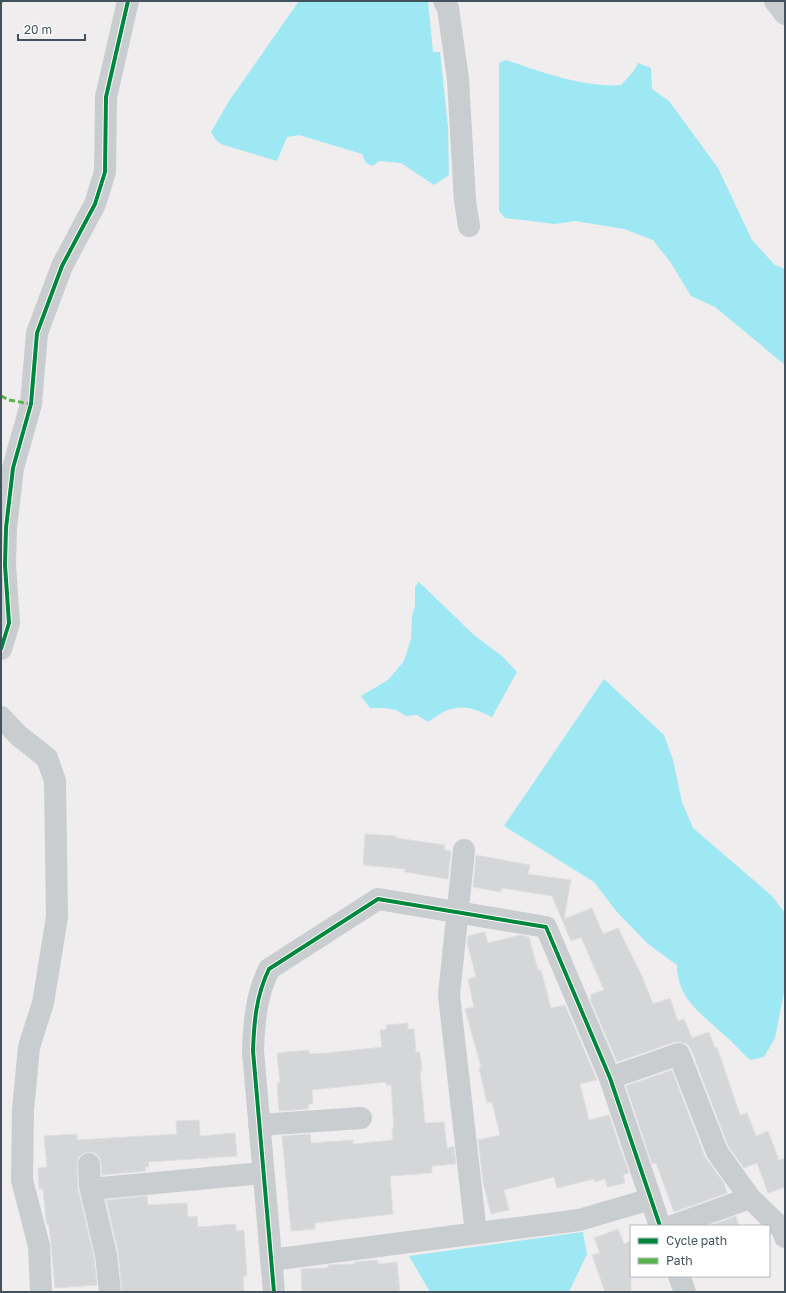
<svg xmlns="http://www.w3.org/2000/svg" width="786" height="1293" viewBox="0 0 786 1293" font-family="'Golos Text',sans-serif">
  <rect width="100%" height="100%" fill="#efedee"/>
  <path fill="#9ee8f4" d="M 299,1 L 428,1 L 433,52 L 440,52 L 448,127 L 449,175 L 434,185 L 401,163 L 379,161 L 373,166 L 366,163 L 362,154 L 299,135 L 287,137 L 277,161 L 221,144 L 215,139 L 211,132 L 229,101 Z
    M 506,60 C 543,72 581,87 621,85 L 633,72 L 638,63 L 651,68 L 652,89 L 669,101 L 718,168 L 752,240 L 775,265 L 785,269 L 785,365 L 715,307 L 691,296 L 671,263 L 653,240 L 624,229 L 575,221 L 555,224 L 505,218 L 499,211 L 499,63 Z
    M 419,582 L 474,635 L 502,656 L 517,672 L 492,717 C 465,703 451,704 428,722 L 417,715 L 406,716 L 396,710 L 383,708 L 370,708 L 361,696 L 388,680 L 404,661 L 411,639 L 412,616 L 415,606 L 415,587 Z
    M 604,679 L 664,735 L 673,760 L 682,802 L 693,828 L 772,896 L 785,913 L 785,987 L 775,1038 L 764,1057 L 750,1060 C 741,1052 733,1042 723,1034 C 701,1013 677,999 677,965 L 648,944 L 617,912 L 594,882 L 504,826 Z
    M 583,1232 L 587,1254 L 569,1292 L 430,1292 L 409,1256 Z"/>
  <path fill="#d5d6d8" stroke="#e0dfe1" d="M 365,834 L 396,836 L 396,838 L 445,845 L 444,850 L 451,851 L 448,879 L 405,872 L 405,869 L 363,865 Z
    M 476,855 L 530,865 L 528,874 L 571,880 L 564,919 L 592,908 L 603,934 L 618,928 L 642,976 L 653,1004 L 670,998 L 678,1021 L 684,1019 L 692,1038 L 709,1032 L 715,1048 L 717,1047 L 740,1115 L 747,1113 L 756,1136 L 768,1131 L 779,1160 L 785,1158 L 785,1187 L 768,1193 L 757,1163 L 744,1168 L 728,1146 L 691,1049 L 687,1044 L 681,1042 L 675,1042 L 617,1062 L 590,999 L 592,999 L 590,995 L 604,990 L 581,937 L 571,941 L 552,896 L 502,888 L 501,892 L 473,887 Z
    M 485,932 L 488,943 L 520,935 L 529,937 L 538,970 L 541,970 L 551,1008 L 565,1005 L 597,1080 L 580,1084 L 589,1120 L 609,1115 L 629,1173 L 623,1175 L 625,1183 L 607,1187 L 605,1179 L 594,1182 L 594,1179 L 557,1188 L 554,1177 L 504,1190 L 509,1210 L 491,1214 L 483,1182 L 478,1140 L 500,1135 L 492,1102 L 487,1103 L 479,1068 L 481,1067 L 465,1009 L 474,1007 L 468,979 L 476,977 L 467,942 L 468,936 Z
    M 408,1023 L 408,1029 L 414,1029 L 416,1052 L 420,1052 L 422,1071 L 420,1071 L 425,1123 L 444,1122 L 447,1148 L 454,1146 L 456,1164 L 432,1166 L 432,1173 L 390,1176 L 393,1214 L 315,1223 L 315,1229 L 291,1231 L 282,1136 L 310,1134 L 311,1143 L 353,1140 L 353,1144 L 393,1140 L 392,1128 L 394,1128 L 391,1085 L 386,1085 L 386,1082 L 312,1090 L 313,1104 L 309,1104 L 308,1109 L 279,1111 L 277,1083 L 280,1083 L 277,1053 L 309,1050 L 309,1054 L 327,1053 L 382,1047 L 380,1030 L 387,1029 L 386,1025 Z
    M 672,1070 L 705,1157 L 724,1183 L 727,1193 L 674,1212 L 656,1163 L 652,1164 L 626,1086 Z
    M 199,1120 L 200,1136 L 235,1133 L 237,1156 L 148,1162 L 149,1167 L 145,1167 L 146,1171 L 102,1175 L 101,1163 L 100,1158 L 95,1153 L 88,1152 L 83,1153 L 78,1158 L 77,1165 L 78,1189 L 94,1257 L 97,1285 L 55,1288 L 51,1245 L 49,1225 L 47,1225 L 46,1221 L 43,1189 L 39,1189 L 38,1168 L 47,1167 L 44,1136 L 77,1134 L 77,1140 L 177,1134 L 176,1121 Z
    M 147,1196 L 148,1205 L 187,1203 L 188,1217 L 197,1216 L 198,1227 L 236,1224 L 236,1231 L 244,1230 L 247,1276 L 243,1276 L 244,1292 L 122,1292 L 118,1252 L 106,1200 Z
    M 736,1216 L 739,1226 L 709,1226 Z
    M 618,1229 L 624,1244 L 631,1241 L 631,1292 L 605,1292 L 592,1255 L 600,1253 L 594,1238 Z
    M 378,1260 L 378,1264 L 397,1262 L 400,1292 L 302,1292 L 301,1269 L 328,1268 L 328,1265 L 355,1264 L 355,1262 Z"/>
  <g fill="none" stroke-linecap="round" stroke-linejoin="round">
    <path stroke="#c9cdcf" stroke-width="22" d="M 444,1 L 448,8 L 458,79 L 465,201 L 469,226
      M 775,1 L 785,14
      M 1,649 L 9,623 L 5,565 L 6,528 L 13,468 L 31,404 L 37,333 L 62,266 L 95,204 L 105,172 L 106,97 L 128,1
      M 1,717 L 19,736 L 47,758 L 55,781 L 57,917 L 43,1003 L 29,1047 L 23,1110 L 22,1180 L 39,1246 L 41,1292
      M 464,850 L 449,995 L 476,1233
      M 610,1078 L 679,1054 L 717,1152 L 750,1198 L 782,1229 L 785,1237
      M 259,1125 L 361,1118
      M 89,1164 L 90,1186 L 106,1255 L 110,1292
      M 91,1189 L 263,1173
      M 672,1226 L 750,1198
      M 271,1260 L 579,1220 L 651,1199
      M 679,1276 L 685,1292
      M 274,1292 L 253,1051 C 254,1022 256,996 269,969 L 378,899 L 546,927 L 610,1078 L 660,1226"/>
    <path stroke="#57b448" stroke-width="3" stroke-dasharray="6 3" stroke-linecap="butt" d="M 1,2 L 2,1
      M 1,396 L 9,400 L 31,404"/>
    <defs>
      <path id="cycleway" d="M 1,649 L 9,623 L 5,565 L 6,528 L 13,468 L 31,404 L 37,333 L 62,266 L 95,204 L 105,172 L 106,97 L 128,1
        M 274,1292 L 253,1051 C 254,1022 256,996 269,969 L 378,899 L 546,927 L 610,1078 L 660,1226"/>
    </defs>
    <use href="#cycleway" stroke="#fff" stroke-width="6"/>
    <use href="#cycleway" stroke="#00873e" stroke-width="4"/>
  </g>
  <rect width="786" height="1293" fill="none" stroke="#43525c" stroke-width="4"/>
  <rect x="630" y="1225" width="140" height="52" fill="#ffffff" stroke="#b4babe"/>
  <rect x="638" y="1238" width="20" height="6" fill="#00873e" stroke="#b4babe"/>
  <text x="666" y="1245" font-size="12" fill="#43525c">Cycle path</text>
  <rect x="638" y="1258" width="20" height="6" fill="#57b448" stroke="#b4babe"/>
  <text x="666" y="1265" font-size="12" fill="#43525c">Path</text>
  <path d="M18 34v6h67v-6" fill="none" stroke="#43525c" stroke-width="2"/>
  <text x="24" y="34" font-size="12" fill="#43525c" stroke="#ffffff" stroke-width="3" paint-order="stroke">20 m</text>
</svg>
